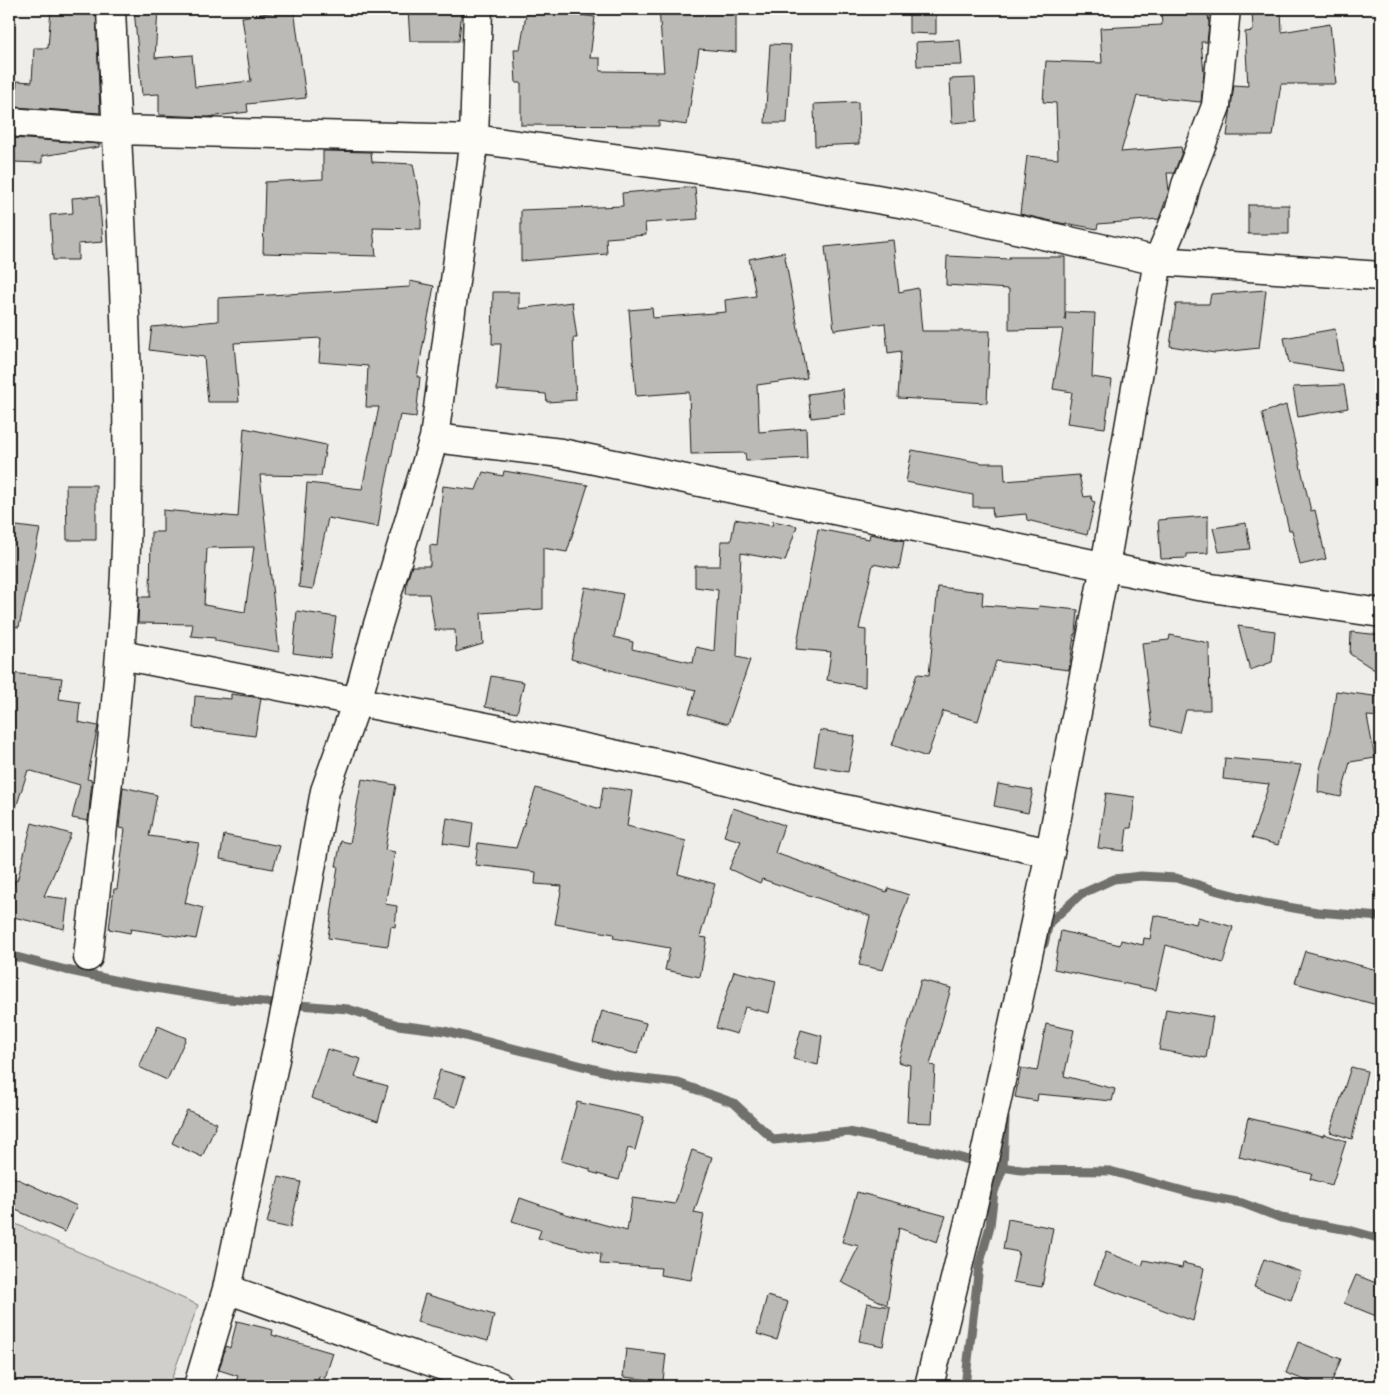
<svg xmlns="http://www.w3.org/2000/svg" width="1390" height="1395" viewBox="0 0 1390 1395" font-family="Dekko,sans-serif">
  <rect width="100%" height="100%" fill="#f0eeea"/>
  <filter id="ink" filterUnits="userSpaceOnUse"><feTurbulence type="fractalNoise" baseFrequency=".02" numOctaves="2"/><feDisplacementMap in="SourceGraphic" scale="10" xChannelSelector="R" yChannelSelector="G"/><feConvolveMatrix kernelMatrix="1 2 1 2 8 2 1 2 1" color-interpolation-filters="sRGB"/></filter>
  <g filter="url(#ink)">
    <path fill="#d0cfcc" stroke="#767674" d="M 9,1221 L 198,1305 L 169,1386 L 9,1385 Z"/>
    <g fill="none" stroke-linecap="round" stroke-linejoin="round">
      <path stroke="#706f6d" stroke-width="9" d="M 1044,944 L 1049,923 L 1081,894 L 1114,879 L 1141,876 L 1176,878 L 1218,891 L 1264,903 L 1317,912 L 1381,917
        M 9,955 L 66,970 L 132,984 L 216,998 L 348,1009 L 398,1025 L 445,1031 L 626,1077 L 678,1083 L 734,1103 L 774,1140 L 849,1132 L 947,1154 L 983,1164 L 1021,1170 L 1110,1171 L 1195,1194 L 1242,1203 L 1281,1218 L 1349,1230 L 1381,1239
        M 965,1386 L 979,1266 L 990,1226 L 994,1192 L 1003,1168 L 1005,1118"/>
    </g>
    <path fill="#bbbab6" stroke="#1c1c1c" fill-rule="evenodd" d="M 51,9 L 96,9 L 100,113 L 15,107 L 17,81 L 32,82 L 34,48 L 48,48 Z
      M 134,9 L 158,9 L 155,58 L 192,55 L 195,87 L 251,81 L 242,17 L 294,9 L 306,98 L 247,104 L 248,112 L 208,117 L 159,115 L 159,94 L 142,95 Z
      M 408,9 L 462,9 L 459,41 L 410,41 Z
      M 527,9 L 566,9 L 565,13 L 595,17 L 590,58 L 600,58 L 600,71 L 664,72 L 659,9 L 736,9 L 736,52 L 699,49 L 687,125 L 659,121 L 659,126 L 521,125 L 521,83 L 516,83 L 514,49 L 520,49 Z
      M 909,9 L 936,9 L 936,34 L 909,33 Z
      M 1161,9 L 1203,9 L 1203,13 L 1208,13 L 1209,24 L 1207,42 L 1201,42 L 1204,73 L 1201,102 L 1137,96 L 1121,152 L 1181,147 L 1182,152 L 1174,173 L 1167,173 L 1169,191 L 1159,219 L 1098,224 L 1097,229 L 1065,223 L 1065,224 L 1020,214 L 1027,156 L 1058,159 L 1056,103 L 1043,102 L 1046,61 L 1102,63 L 1100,28 L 1162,25 Z
      M 1252,9 L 1281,9 L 1282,32 L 1330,24 L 1336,84 L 1281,84 L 1273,136 L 1227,136 L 1234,85 L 1248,86 L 1245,32 L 1253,31 Z
      M 960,40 L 962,65 L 917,66 L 916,42 Z
      M 770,44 L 791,45 L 787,123 L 765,123 Z
      M 975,78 L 977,121 L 952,123 L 950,79 Z
      M 858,102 L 859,144 L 815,146 L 814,104 Z
      M 12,138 L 99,144 L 99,147 L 42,156 L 42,163 L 13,162 Z
      M 323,151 L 371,152 L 372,162 L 413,164 L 421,206 L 421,229 L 373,228 L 376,256 L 263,253 L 265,182 L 323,179 Z
      M 695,187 L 698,219 L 645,223 L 646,235 L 606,238 L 607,254 L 521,261 L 521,210 L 623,206 L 622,193 Z
      M 99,196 L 103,242 L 78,244 L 78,260 L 53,260 L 50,215 L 73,213 L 72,198 Z
      M 1248,205 L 1289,205 L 1289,234 L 1248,234 Z
      M 893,240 L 899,292 L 918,288 L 922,331 L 990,331 L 987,403 L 898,398 L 901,351 L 888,353 L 885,323 L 834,330 L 825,247 Z
      M 784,252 L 807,378 L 757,385 L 759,432 L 806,428 L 807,458 L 746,461 L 745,453 L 691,454 L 689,392 L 636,396 L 629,310 L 652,308 L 653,318 L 726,312 L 725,300 L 756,296 L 749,259 Z
      M 947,256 L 1009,259 L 1009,257 L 1065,257 L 1065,320 L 1066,312 L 1095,313 L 1092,377 L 1112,380 L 1105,428 L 1067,423 L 1072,392 L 1053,389 L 1063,329 L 1009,330 L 1009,289 L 946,285 Z
      M 410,281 L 434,286 L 417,377 L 420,377 L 416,417 L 400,415 L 382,501 L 378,527 L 328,518 L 313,589 L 299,587 L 307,483 L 362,489 L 379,407 L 366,407 L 368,366 L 319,362 L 321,338 L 234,343 L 239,402 L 208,402 L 204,357 L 149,350 L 152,327 L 218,321 L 218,298 L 410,287 Z
      M 1266,290 L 1259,348 L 1215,353 L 1170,346 L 1176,304 L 1209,304 L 1211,294 Z
      M 493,292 L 519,292 L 519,309 L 572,302 L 577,338 L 573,338 L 576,400 L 547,402 L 546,394 L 497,390 L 501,344 L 492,344 Z
      M 1335,329 L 1342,371 L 1289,363 L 1284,338 Z
      M 1344,385 L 1348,408 L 1298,417 L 1293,387 Z
      M 843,389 L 845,414 L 811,418 L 808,394 Z
      M 1286,405 L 1311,511 L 1315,510 L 1326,559 L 1300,565 L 1292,530 L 1289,530 L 1262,413 Z
      M 244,428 L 326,445 L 321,476 L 260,475 L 279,652 L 215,641 L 215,638 L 191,636 L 193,624 L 138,623 L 139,597 L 150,597 L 151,532 L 163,532 L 163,510 L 238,517 ZM 254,547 L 245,612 L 204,605 L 207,548 Z
      M 912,450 L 982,463 L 1004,463 L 1005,481 L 1079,475 L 1084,497 L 1091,496 L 1092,501 L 1095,502 L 1087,535 L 1027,520 L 1026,514 L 993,517 L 992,507 L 973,507 L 973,495 L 906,482 Z
      M 504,471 L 588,485 L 567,552 L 543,548 L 543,609 L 481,613 L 483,644 L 456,652 L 455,630 L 435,630 L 429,594 L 406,594 L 407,581 L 412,566 L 430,566 L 430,545 L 437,546 L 443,486 L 476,490 L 483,472 L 503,476 Z
      M 66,485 L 96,485 L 96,540 L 67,540 Z
      M 1208,516 L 1208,553 L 1187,554 L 1187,558 L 1161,559 L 1158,520 Z
      M 735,519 L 772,526 L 773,521 L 797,526 L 785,561 L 741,553 L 737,657 L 750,660 L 728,724 L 689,713 L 696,690 L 625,674 L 571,659 L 585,587 L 623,594 L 614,637 L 633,642 L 632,649 L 693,663 L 696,647 L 714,651 L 718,590 L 695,587 L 695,566 L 720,566 L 721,541 L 731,541 Z
      M 1246,523 L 1250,549 L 1219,552 L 1213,528 Z
      M 9,525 L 40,529 L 19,627 L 9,626 Z
      M 818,529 L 869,539 L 870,534 L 904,541 L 899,569 L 873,564 L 859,629 L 866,630 L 865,687 L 827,680 L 831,652 L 796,649 Z
      M 938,587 L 983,592 L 982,605 L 1038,609 L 1039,606 L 1078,610 L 1076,633 L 1074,636 L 1069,670 L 996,661 L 978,721 L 943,711 L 927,757 L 892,745 L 917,674 L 929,675 Z
      M 297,611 L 336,617 L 330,658 L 293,653 Z
      M 1238,626 L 1275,631 L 1272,662 L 1250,670 Z
      M 1351,632 L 1381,635 L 1381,674 L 1350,654 Z
      M 1170,635 L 1209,643 L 1210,710 L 1186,710 L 1180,733 L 1152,726 L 1142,643 L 1169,640 Z
      M 9,673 L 62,678 L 59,699 L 80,702 L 78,722 L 98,726 L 87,779 L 92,780 L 88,821 L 72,818 L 80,785 L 28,770 L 14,814 L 9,814 Z
      M 491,676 L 524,682 L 517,713 L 485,707 Z
      M 1336,691 L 1381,697 L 1381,717 L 1367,716 L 1375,758 L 1350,762 L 1341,797 L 1318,792 L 1319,773 L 1331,727 Z
      M 231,694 L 261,698 L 255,736 L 193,728 L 195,696 L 231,699 Z
      M 820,730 L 855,736 L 848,772 L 814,766 Z
      M 1225,758 L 1301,765 L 1278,845 L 1252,838 L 1269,784 L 1223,779 Z
      M 362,779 L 396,785 L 385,850 L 395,852 L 385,904 L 397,906 L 395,927 L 391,926 L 388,946 L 328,938 L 338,866 L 336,866 L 341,841 L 350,843 Z
      M 998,784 L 1033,790 L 1028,813 L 994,806 Z
      M 123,787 L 157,795 L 149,836 L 199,843 L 185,903 L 203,908 L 196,939 L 131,929 L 130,933 L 109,929 L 114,889 L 117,889 L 125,829 L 119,828 Z
      M 603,787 L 632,791 L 627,826 L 686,841 L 678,874 L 715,884 L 700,937 L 707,938 L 700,977 L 665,970 L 670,948 L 613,938 L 614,934 L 555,924 L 562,886 L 535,884 L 536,872 L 475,865 L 478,843 L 516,848 L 536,788 L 600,809 Z
      M 1106,793 L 1135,797 L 1131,828 L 1127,828 L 1124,851 L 1098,848 Z
      M 733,808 L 784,825 L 775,853 L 887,892 L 888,888 L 909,895 L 883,970 L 859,965 L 870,916 L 762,879 L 760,883 L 729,869 L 741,841 L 724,836 Z
      M 447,818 L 473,823 L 470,847 L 443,843 Z
      M 32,823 L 71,834 L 44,896 L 68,899 L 64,929 L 9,916 L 9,902 L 15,880 L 17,881 Z
      M 224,835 L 280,846 L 273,869 L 220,859 Z
      M 1154,915 L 1196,924 L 1198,917 L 1233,927 L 1223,963 L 1166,945 L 1156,990 L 1054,969 L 1061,931 L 1120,945 L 1121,940 L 1143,945 L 1144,938 L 1150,939 Z
      M 1305,951 L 1381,971 L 1381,1006 L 1295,983 Z
      M 734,971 L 776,981 L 769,1013 L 745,1007 L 737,1034 L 716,1028 Z
      M 921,980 L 951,988 L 930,1065 L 935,1066 L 932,1123 L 907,1122 L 910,1065 L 898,1062 Z
      M 1166,1009 L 1213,1017 L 1206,1058 L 1159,1050 Z
      M 602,1011 L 646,1023 L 637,1054 L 593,1042 Z
      M 1046,1024 L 1074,1030 L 1064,1076 L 1115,1089 L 1112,1101 L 1038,1094 L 1037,1101 L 1015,1097 L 1021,1068 L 1037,1071 Z
      M 158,1026 L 186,1038 L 167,1080 L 139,1067 Z
      M 801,1030 L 822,1036 L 818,1065 L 793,1059 Z
      M 327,1049 L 361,1059 L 355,1077 L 388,1086 L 378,1121 L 311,1098 Z
      M 1351,1067 L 1367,1071 L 1352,1139 L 1330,1132 Z
      M 440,1070 L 465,1077 L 456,1107 L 431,1100 Z
      M 577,1102 L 644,1117 L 635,1150 L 628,1148 L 619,1180 L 590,1172 L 590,1169 L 561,1161 Z
      M 187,1110 L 217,1123 L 202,1157 L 172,1143 Z
      M 1248,1118 L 1323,1136 L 1324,1134 L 1346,1141 L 1332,1185 L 1310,1179 L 1312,1174 L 1239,1157 Z
      M 692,1150 L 712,1157 L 694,1213 L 704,1215 L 691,1280 L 660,1275 L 661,1268 L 600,1264 L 601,1254 L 538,1238 L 541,1230 L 512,1221 L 520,1198 L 566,1214 L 627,1231 L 632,1198 L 675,1204 Z
      M 9,1175 L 77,1206 L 65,1232 L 9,1207 Z
      M 279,1177 L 301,1182 L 290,1228 L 267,1223 Z
      M 857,1192 L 946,1216 L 937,1242 L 899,1228 L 887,1305 L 841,1282 L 859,1246 L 842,1242 Z
      M 1008,1219 L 1053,1228 L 1042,1287 L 1013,1282 L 1019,1252 L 1003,1249 Z
      M 1106,1252 L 1142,1266 L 1144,1260 L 1182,1268 L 1183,1263 L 1204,1268 L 1193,1321 L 1094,1284 Z
      M 1264,1259 L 1301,1272 L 1291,1300 L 1254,1287 Z
      M 1356,1275 L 1381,1285 L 1381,1318 L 1344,1303 Z
      M 425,1294 L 494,1315 L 488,1341 L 417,1322 Z
      M 767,1296 L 788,1302 L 777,1340 L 757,1334 Z
      M 867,1303 L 890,1307 L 883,1346 L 859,1341 Z
      M 237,1321 L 273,1330 L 272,1335 L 333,1353 L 325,1378 L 319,1376 L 317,1386 L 234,1386 L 238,1376 L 219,1370 L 226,1346 L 230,1348 Z
      M 1298,1342 L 1341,1359 L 1330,1386 L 1320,1386 L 1286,1373 Z
      M 626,1349 L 666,1354 L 663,1381 L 623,1377 Z"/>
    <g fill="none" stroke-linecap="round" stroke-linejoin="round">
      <defs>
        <path id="street" d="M 9,122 L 116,130 L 474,139 L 754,177 L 905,204 L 1158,261 L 1381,276
          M 434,438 L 561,453 L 1198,586 L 1381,613
          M 121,655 L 496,729 L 683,769 L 798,799 L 1050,853
          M 88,957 C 105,807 125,657 127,505 C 130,340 118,174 111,9
          M 227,1289 L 499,1386
          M 198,1386 L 227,1289 L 287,1002 L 325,791 L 357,702 L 376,631 L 434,438 L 474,139 L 478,9
          M 929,1386 L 983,1164 L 1050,853 L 1105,566 L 1158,261 L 1180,209 L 1186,185 L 1216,106 L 1226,9"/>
      </defs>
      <use href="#street" stroke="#1c1c1c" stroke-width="31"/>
      <use href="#street" stroke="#fdfcf7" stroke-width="28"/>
    </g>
  </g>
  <rect width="1390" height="1395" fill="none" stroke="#fdfcf7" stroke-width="30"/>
  <rect x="15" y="15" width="1360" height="1365" fill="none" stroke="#1c1c1c" stroke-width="2" filter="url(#ink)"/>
</svg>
